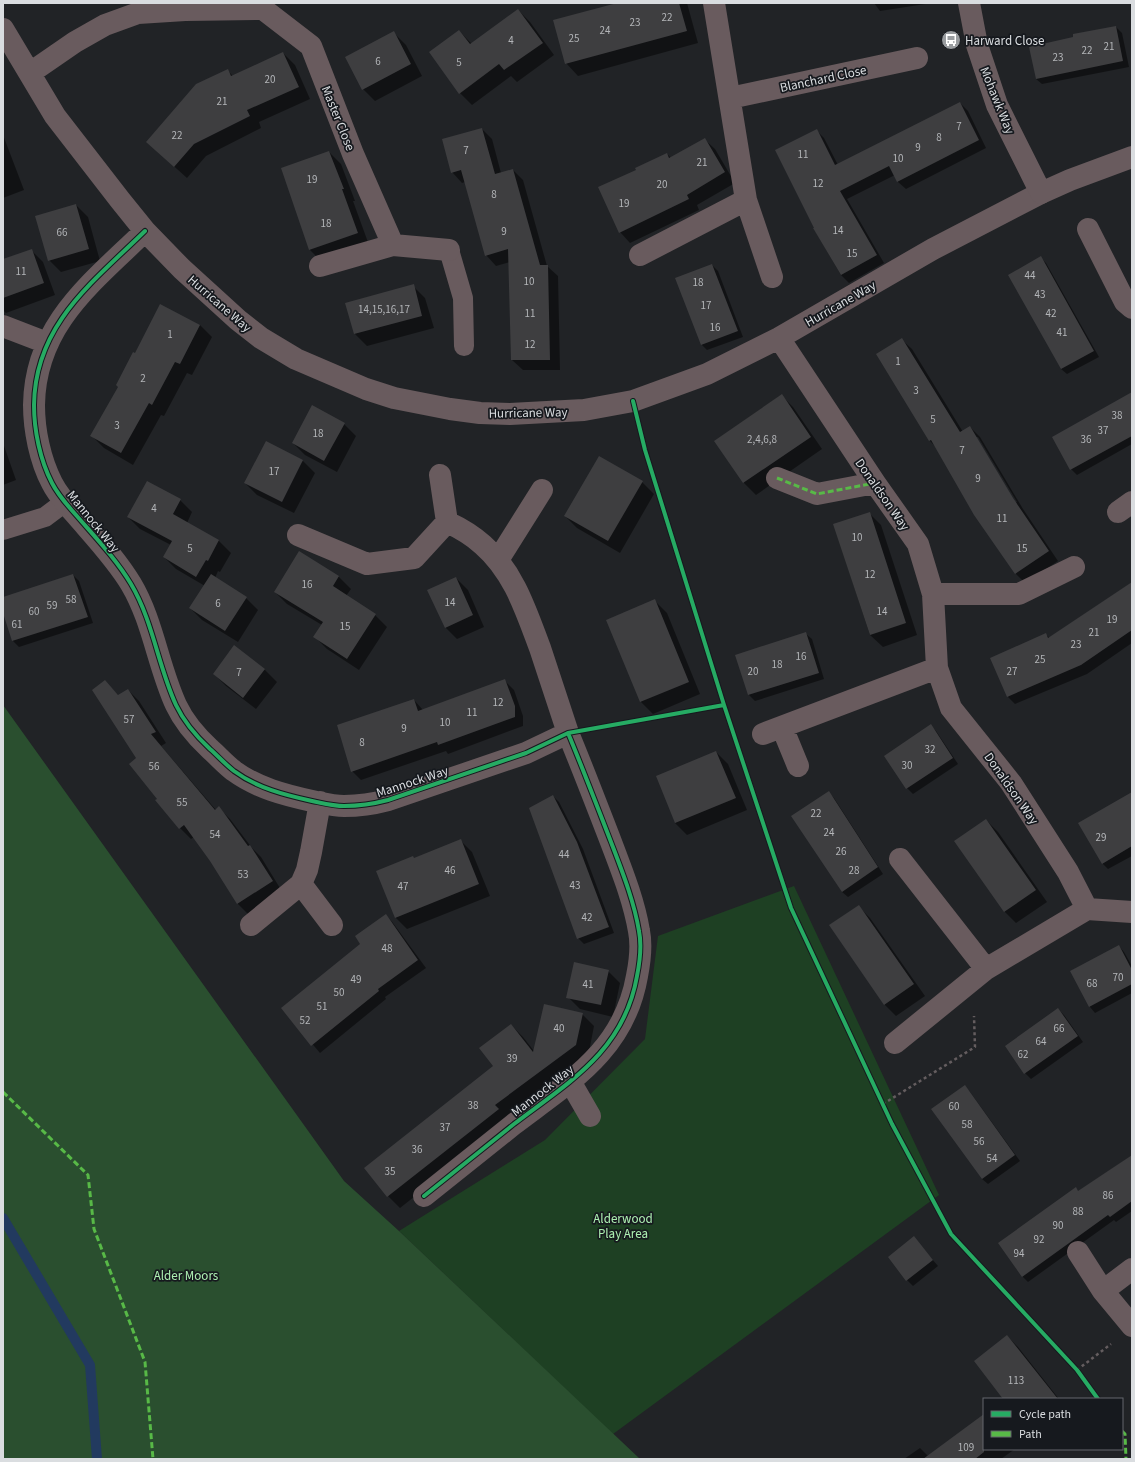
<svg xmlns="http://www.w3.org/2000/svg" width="1135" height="1462" viewBox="0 0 1135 1462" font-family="'Source Sans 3',sans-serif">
  <rect width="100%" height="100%" fill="#212326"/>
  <path fill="#1e4023" d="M 794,886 L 939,1195 L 613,1434 L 399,1231 L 545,1140 L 645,1039 L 658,936 Z"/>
  <path fill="#2a4f2f" d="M 3,705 L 344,1181 L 399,1231 L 640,1459 L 3,1459 Z"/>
  <path fill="#0007" fill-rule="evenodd" d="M 621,3 L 687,3 L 698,43 L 578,76 L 566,63 Z
    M 874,3 L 932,3 L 880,11 Z
    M 518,10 L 530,22 L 554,55 L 517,82 L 511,76 L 472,105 L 460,93 L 459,31 L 472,44 Z
    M 1116,27 L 1122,33 L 1129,67 L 1042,84 L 1036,79 Z
    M 394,33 L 406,45 L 422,76 L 375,101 L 363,89 Z
    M 283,53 L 295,65 L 310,99 L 259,122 L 261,128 L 206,156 L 187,178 L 147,142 L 227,70 L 233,76 Z
    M 960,103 L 968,111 L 986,148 L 906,189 L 898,182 L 895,175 L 847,199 L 884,263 L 849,283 L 841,275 L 814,229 L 816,130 L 824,138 L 838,165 Z
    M 482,129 L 492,139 L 501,173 L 513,170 L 523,180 L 547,266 L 558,276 L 560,370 L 523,370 L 512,360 L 510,262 L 496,266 L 486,255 L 465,182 L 462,183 L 452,172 Z
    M 3,135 L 24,190 L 3,198 Z
    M 704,139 L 715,149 L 735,183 L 697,205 L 699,210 L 630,243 L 620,232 L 637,170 L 667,154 L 671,158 Z
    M 329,152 L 341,164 L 355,201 L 353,201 L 369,245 L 322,262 L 310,250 Z
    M 76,205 L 88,217 L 100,261 L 61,272 L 49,260 Z
    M 31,250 L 43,262 L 55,295 L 6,313 L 3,310 L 3,260 Z
    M 1041,258 L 1046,263 L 1099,357 L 1067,374 L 1061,369 Z
    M 712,265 L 718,271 L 743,337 L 707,350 L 701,344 Z
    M 413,286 L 425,298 L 434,328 L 367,346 L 355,334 L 347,304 Z
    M 200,325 L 212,337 L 192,375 L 187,373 L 164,416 L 161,415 L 133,465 L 104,448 L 92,436 L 119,387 L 135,354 Z
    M 902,340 L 912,349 L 963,432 L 970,427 L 980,437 L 1023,509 L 1058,561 L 1025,583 L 1016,574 L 975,514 L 936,447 L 930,441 ZM 976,437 L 978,437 L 1017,502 L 1015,503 Z
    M 1132,393 L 1132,444 L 1077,475 L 1071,469 Z
    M 781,395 L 793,407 L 822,449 L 756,495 L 744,483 L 715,441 Z
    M 344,424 L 356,436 L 337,472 L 305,455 L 293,443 Z
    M 3,443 L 16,480 L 3,485 Z
    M 303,461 L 315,473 L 294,513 L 257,495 L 245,483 Z
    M 642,482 L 654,494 L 620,553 L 577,528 L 565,516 Z
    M 180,500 L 192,512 L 187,523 L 219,541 L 231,553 L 220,572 L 218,571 L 215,578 L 246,598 L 258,610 L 238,642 L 202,620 L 190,608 L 205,586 L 176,569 L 164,557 L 171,545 L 140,529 L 128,517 Z
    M 869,513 L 881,525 L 917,635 L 883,647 L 870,635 L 834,525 Z
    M 299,553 L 339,577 L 351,589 L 346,596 L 375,615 L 387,627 L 359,670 L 327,649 L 315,637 L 322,625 L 287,604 L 275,592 Z
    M 73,575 L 79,581 L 93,623 L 19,647 L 13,641 L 3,610 L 3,598 Z
    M 456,578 L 468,590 L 484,627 L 457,639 L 445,627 Z
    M 1132,583 L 1132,643 L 1087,674 L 1015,704 L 1008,697 L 1046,635 L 1050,638 Z
    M 655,601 L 667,613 L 700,694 L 653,714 L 641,702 L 607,620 Z
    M 806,634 L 812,639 L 824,679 L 755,701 L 749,695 L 736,656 Z
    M 234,647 L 265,670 L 277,682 L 256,709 L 226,686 L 214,674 Z
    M 505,681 L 514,690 L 523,716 L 523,726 L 448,754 L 446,751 L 361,780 L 352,771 L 414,700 L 423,710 Z
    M 105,682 L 119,696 L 128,690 L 139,701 L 166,743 L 161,746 L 216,810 L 219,808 L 230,819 L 252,848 L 261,857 L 283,893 L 248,914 L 237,903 L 211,861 L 194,837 L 191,839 L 180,828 L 159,799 L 137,759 Z
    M 931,726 L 936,731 L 958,764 L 913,794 L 907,788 L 885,756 Z
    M 716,752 L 728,764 L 747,810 L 687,835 L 675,823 Z
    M 829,793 L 834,798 L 883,874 L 848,897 L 842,892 Z
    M 1132,793 L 1132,856 L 1108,869 L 1102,863 Z
    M 553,796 L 559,802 L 583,849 L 614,933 L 584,944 L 578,938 Z
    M 986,820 L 998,832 L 1047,902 L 1016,923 L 1004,911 Z
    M 460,840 L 472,852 L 490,896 L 407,929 L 395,917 L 415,859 Z
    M 858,906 L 870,918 L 925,996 L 896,1016 L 884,1004 Z
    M 386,915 L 393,923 L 426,968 L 385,997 L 386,999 L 320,1053 L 282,1008 L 362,944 Z
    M 1119,946 L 1124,952 L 1132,966 L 1132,993 L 1095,1013 L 1090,1007 L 1071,971 Z
    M 608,971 L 620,983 L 613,1017 L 580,1009 L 568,997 Z
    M 1058,1009 L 1064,1015 L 1083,1042 L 1031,1079 L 1025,1073 Z
    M 582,1014 L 594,1026 L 588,1057 L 510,1121 L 400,1208 L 388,1196 L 494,1067 L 511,1025 L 523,1037 L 534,1051 Z
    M 965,1086 L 970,1092 L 1020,1161 L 988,1184 L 982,1179 Z
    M 1132,1155 L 1132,1211 L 1116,1222 L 1114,1220 L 1028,1282 L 1022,1276 L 1079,1192 Z
    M 914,1238 L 938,1266 L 913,1286 L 907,1280 Z
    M 1007,1336 L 1018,1347 L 1059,1399 L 1004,1399 Z
    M 984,1415 L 984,1449 L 1015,1449 L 1001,1459 L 904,1459 L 920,1448 L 928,1456 Z"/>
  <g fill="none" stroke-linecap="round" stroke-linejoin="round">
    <path stroke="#223a5f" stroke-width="10" d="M 3,1218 L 90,1365 L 97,1459"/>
  </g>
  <path fill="#3e3e40" d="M 617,3 L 679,3 L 687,31 L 565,64 L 553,20 Z
    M 518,9 L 543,43 L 504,70 L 499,64 L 459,94 L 429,52 L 459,30 L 470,44 Z
    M 1116,26 L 1123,61 L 1036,79 L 1029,47 L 1073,37 L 1073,34 Z
    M 394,31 L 411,64 L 362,90 L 345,57 Z
    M 283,52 L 299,87 L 247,110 L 250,116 L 194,144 L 174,167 L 146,142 L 196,84 L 228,69 L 231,76 Z
    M 960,102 L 979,140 L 897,182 L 889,166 L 840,191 L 877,255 L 841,275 L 813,228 L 814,228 L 775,150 L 817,129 L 835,165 Z
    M 482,128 L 495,174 L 513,169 L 540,265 L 548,265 L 550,360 L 511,360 L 508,249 L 485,256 L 461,170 L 451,173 L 442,139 Z
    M 705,138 L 725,172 L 687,195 L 689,199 L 619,233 L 598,187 L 636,170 L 635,168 L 667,153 L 669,158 Z
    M 329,151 L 344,189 L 342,189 L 358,233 L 309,250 L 281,168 Z
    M 76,204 L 89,249 L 48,261 L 35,216 Z
    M 32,249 L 44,283 L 3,298 L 3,259 Z
    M 1041,256 L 1094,351 L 1061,369 L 1008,275 Z
    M 712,264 L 738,331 L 701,345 L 675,278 Z
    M 414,284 L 422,316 L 354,334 L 345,303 Z
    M 160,304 L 200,325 L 180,364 L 175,362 L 152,405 L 149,403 L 121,453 L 90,436 L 118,387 L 116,385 L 133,352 L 135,353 Z
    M 902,338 L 960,432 L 970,426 L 1013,498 L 1049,551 L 1015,574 L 974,515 L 931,440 L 929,441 L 876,354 Z
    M 1132,392 L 1132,436 L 1070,470 L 1052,437 Z
    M 782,394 L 811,437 L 743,483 L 714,441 Z
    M 312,405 L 345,423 L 324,461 L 292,443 Z
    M 266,441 L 303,460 L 282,502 L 244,483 Z
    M 599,456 L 643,481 L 608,541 L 564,516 Z
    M 147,481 L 181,499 L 173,514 L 219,540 L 208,561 L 206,560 L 196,577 L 163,557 L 172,541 L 127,517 Z
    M 870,512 L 906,623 L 870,635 L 833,524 Z
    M 299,551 L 339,576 L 333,586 L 376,614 L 347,659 L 313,637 L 323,622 L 274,592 Z
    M 73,574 L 88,617 L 12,641 L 3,613 L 3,597 Z
    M 211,574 L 247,597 L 225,631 L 189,608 Z
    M 456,577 L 473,615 L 445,628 L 427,590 Z
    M 1132,582 L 1132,630 L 1081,665 L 1007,697 L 990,658 L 1046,633 L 1048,638 Z
    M 655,599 L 689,682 L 640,702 L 606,620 Z
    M 806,632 L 819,673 L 748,695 L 735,655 Z
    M 234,645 L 265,669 L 243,698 L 213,674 Z
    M 505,679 L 515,706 L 515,717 L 438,745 L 437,742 L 351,772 L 337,725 L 414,699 L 418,711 Z
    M 105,680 L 118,695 L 128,689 L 156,732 L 151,734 L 215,810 L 219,806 L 248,846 L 250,845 L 273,881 L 237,904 L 210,861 L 184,825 L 179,829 L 155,800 L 157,799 L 129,764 L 136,758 L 92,690 Z
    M 931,724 L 953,758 L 906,789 L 884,756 Z
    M 716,751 L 736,798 L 675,823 L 656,776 Z
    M 829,791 L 878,867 L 842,892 L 791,816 Z
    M 1132,792 L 1132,846 L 1102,864 L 1078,823 Z
    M 553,795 L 577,842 L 609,927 L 577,939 L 529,808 Z
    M 986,819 L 1036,890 L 1004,912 L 954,841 Z
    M 461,839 L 479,884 L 395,918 L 376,871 L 413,856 L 414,858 Z
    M 859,905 L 914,984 L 884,1005 L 829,925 Z
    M 386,914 L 418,960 L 378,989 L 379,991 L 311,1046 L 281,1008 L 360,944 L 355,936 Z
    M 1119,945 L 1132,970 L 1132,984 L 1089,1007 L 1070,971 Z
    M 574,962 L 609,970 L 601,1005 L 566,998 Z
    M 544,1004 L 583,1013 L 576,1045 L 495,1105 L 499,1109 L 387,1197 L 364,1168 L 493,1066 L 479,1048 L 511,1024 L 533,1052 Z
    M 1058,1008 L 1078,1036 L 1024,1074 L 1005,1046 Z
    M 965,1085 L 1015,1155 L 982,1179 L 931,1109 Z
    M 1132,1155 L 1132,1201 L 1110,1217 L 1108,1215 L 1022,1277 L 998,1243 L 1076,1187 L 1078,1191 Z
    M 914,1236 L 933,1260 L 906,1281 L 888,1257 Z
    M 1007,1335 L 1058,1399 L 1003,1399 L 974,1361 Z
    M 984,1414 L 984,1452 L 975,1459 L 923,1459 Z"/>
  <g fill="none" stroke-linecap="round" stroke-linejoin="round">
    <path stroke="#645d5f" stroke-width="2.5" stroke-dasharray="3 3" stroke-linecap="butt" d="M 883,1104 L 975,1047 L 974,1016
      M 1077,1370 L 1111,1344"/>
    <path stroke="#695b5e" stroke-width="20" d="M 449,250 L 463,298 L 464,346
      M 3,530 L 45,517 L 65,502"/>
    <path stroke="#695b5e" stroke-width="22" d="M 714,3 L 746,200 L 772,277
      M 3,29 L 55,116 L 120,200 L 145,231 L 182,269 L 238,320 L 261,338 L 296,359 L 366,389 L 394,398 L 450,409 L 480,413 L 510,414 L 584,410 L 633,401 L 707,374 L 779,338 L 933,249 L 1041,193
      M 30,73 L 75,42 L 105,25 L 138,13 L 185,10 L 263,9 L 311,46 L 353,154 L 393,245 L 320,266
      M 730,98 L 917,58
      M 1088,229 L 1125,302 L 1132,308
      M 145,231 C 93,282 35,324 34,405 C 34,430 40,460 52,483 C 58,495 67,505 76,515 C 95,537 116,559 131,584 C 153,621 158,666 176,705 C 184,722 196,736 210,749 C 218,756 225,764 234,771 C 257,788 285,795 312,801 C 322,803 334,806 344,806 C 359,806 373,804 388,800 L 526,753 L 568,733 C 583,769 597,806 611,842 C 622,871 634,901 639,931 C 642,946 640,961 637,976 C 624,1051 569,1082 514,1124 C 484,1148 454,1172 424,1196
      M 393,245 L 449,250
      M 640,255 L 746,200
      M 3,326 L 47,343
      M 779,338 L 875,483 L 918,544 L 933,594 L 937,668 L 951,708 L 1011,783 L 1068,872 L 1087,909 L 1132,912
      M 440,475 L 447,522
      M 777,478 L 817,494 L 875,483
      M 1118,512 L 1132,502
      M 298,535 L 367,564 L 414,558 L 447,522 C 460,528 472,535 483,545 C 514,572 526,611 540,648 C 549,676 559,705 568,733
      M 498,560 L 542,490
      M 933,594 L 1019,594 L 1074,567
      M 782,727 L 798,766
      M 763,734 L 937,668
      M 900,859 L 986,969
      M 301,884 L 332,925
      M 251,925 L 301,884 L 307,870 L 311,852 L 320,802
      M 895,1043 L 986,969 L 1087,909
      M 571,1083 L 590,1116
      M 1078,1252 L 1103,1291 L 1132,1269
      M 1103,1291 L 1132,1326"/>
    <path stroke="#695b5e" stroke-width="22" d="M 969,3 L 977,45 L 997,105 L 1041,193 L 1070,180 L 1132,157"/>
    <path stroke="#58b947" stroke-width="3" stroke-dasharray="6 3" stroke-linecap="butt" d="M 777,478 L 817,494 L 875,483
      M 3,1092 L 88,1175 L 94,1229 L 145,1362 L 153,1459
      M 1122,1431 L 1125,1434 L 1126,1459"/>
    <defs>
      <path id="cycleway" d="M 145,231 C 93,282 35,324 34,405 C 34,430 40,460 52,483 C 58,495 67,505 76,515 C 95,537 116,559 131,584 C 153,621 158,666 176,705 C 184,722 196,736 210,749 C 218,756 225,764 234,771 C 257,788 285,795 312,801 C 322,803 334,806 344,806 C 359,806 373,804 388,800 L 526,753 L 568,733 C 583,769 597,806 611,842 C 622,871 634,901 639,931 C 642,946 640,961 637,976 C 624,1051 569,1082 514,1124 C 484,1148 454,1172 424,1196
        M 633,401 L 645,450 L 724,705 L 791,908 L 892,1124 L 951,1234 L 1077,1370 L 1098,1399
        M 568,733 L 724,705"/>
    </defs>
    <use href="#cycleway" stroke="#16191e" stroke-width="6"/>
    <use href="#cycleway" stroke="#26ab63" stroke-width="4"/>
  </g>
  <defs>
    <symbol id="bus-disc" viewBox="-11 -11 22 22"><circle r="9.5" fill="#999c9f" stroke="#16191e"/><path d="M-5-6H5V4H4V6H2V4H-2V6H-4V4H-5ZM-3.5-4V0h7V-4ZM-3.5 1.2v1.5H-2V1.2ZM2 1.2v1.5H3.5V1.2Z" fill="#fff"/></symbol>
  </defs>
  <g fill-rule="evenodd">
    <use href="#bus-disc" x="940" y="29" width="22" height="22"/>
  </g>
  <g text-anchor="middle" stroke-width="3.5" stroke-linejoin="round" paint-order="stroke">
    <g font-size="11" fill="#b3b5b8">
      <text x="667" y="21">22</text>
      <text x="635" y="26">23</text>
      <text x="605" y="34">24</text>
      <text x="574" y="42">25</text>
      <text x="511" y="44">4</text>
      <text x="1109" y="50">21</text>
      <text x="1087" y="54">22</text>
      <text x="1058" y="61">23</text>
      <text x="378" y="65">6</text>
      <text x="459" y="66">5</text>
      <text x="270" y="83">20</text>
      <text x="222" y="105">21</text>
      <text x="959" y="130">7</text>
      <text x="177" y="139">22</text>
      <text x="939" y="141">8</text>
      <text x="918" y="151">9</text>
      <text x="466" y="154">7</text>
      <text x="803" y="158">11</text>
      <text x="898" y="162">10</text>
      <text x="702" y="166">21</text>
      <text x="312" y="183">19</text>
      <text x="818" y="187">12</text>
      <text x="662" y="188">20</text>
      <text x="494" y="198">8</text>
      <text x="624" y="207">19</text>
      <text x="326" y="227">18</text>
      <text x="838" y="234">14</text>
      <text x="504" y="235">9</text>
      <text x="62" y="236">66</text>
      <text x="852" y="257">15</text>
      <text x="21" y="275">11</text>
      <text x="1030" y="279">44</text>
      <text x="529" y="285">10</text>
      <text x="698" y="286">18</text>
      <text x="1040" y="298">43</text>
      <text x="706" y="309">17</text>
      <text x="384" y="313">14,15,16,17</text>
      <text x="530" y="317">11</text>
      <text x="1051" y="317">42</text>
      <text x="715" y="331">16</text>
      <text x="1062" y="336">41</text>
      <text x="170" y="338">1</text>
      <text x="530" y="348">12</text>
      <text x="898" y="365">1</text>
      <text x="143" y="382">2</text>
      <text x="916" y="394">3</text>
      <text x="1117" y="419">38</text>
      <text x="933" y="423">5</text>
      <text x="117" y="429">3</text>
      <text x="1103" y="434">37</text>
      <text x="318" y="437">18</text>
      <text x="762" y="443">2,4,6,8</text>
      <text x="1086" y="443">36</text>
      <text x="962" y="454">7</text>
      <text x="274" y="475">17</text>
      <text x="978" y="482">9</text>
      <text x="154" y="512">4</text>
      <text x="1002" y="522">11</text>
      <text x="857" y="541">10</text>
      <text x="190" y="552">5</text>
      <text x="1022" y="552">15</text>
      <text x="870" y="578">12</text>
      <text x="307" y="588">16</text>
      <text x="71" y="603">58</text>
      <text x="450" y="606">14</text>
      <text x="218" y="607">6</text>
      <text x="52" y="609">59</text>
      <text x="34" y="615">60</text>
      <text x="882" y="615">14</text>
      <text x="1112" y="623">19</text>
      <text x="17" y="628">61</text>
      <text x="345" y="630">15</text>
      <text x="1094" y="636">21</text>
      <text x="1076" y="648">23</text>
      <text x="801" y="660">16</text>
      <text x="1040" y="663">25</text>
      <text x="777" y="668">18</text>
      <text x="753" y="675">20</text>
      <text x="1012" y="675">27</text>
      <text x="239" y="676">7</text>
      <text x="498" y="706">12</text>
      <text x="472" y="716">11</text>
      <text x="129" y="723">57</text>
      <text x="445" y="726">10</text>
      <text x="404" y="732">9</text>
      <text x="362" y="746">8</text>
      <text x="930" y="753">32</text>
      <text x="907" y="769">30</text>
      <text x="154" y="770">56</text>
      <text x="182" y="806">55</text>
      <text x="816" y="817">22</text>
      <text x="829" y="836">24</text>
      <text x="215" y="838">54</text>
      <text x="1101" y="841">29</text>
      <text x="841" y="855">26</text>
      <text x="564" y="858">44</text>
      <text x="450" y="874">46</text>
      <text x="854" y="874">28</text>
      <text x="243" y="878">53</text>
      <text x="575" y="889">43</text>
      <text x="403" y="890">47</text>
      <text x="587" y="921">42</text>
      <text x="387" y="952">48</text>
      <text x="1118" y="981">70</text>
      <text x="356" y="983">49</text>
      <text x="1092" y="987">68</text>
      <text x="588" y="988">41</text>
      <text x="339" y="996">50</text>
      <text x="322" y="1010">51</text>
      <text x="305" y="1024">52</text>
      <text x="559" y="1032">40</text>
      <text x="1059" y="1032">66</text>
      <text x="1041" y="1045">64</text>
      <text x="1023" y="1058">62</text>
      <text x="512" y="1062">39</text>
      <text x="473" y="1109">38</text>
      <text x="954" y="1110">60</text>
      <text x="967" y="1128">58</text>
      <text x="445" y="1131">37</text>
      <text x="979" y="1145">56</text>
      <text x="417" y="1153">36</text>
      <text x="992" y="1162">54</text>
      <text x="390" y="1175">35</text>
      <text x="1108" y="1199">86</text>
      <text x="1078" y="1215">88</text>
      <text x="1058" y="1229">90</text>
      <text x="1039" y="1243">92</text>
      <text x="1019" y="1257">94</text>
      <text x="1016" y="1384">113</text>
      <text x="966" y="1451">109</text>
    </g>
    <g font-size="13" fill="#dadde0" stroke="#16191e" text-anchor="start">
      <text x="965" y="45">Harward Close</text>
    </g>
    <g font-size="13" fill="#dadde0" stroke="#16191e">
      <text transform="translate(823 78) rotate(-12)" y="5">Blanchard Close</text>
      <text transform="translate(998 100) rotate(68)" y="5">Mohawk Way</text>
      <text transform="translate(339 118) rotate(68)" y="5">Master Close</text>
      <text transform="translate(220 303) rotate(41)" y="5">Hurricane Way</text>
      <text transform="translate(840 303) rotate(-30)" y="5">Hurricane Way</text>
      <text transform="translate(528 412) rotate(-1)" y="5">Hurricane Way</text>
      <text transform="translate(883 494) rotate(55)" y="5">Donaldson Way</text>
      <text transform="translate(94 521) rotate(51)" y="5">Mannock Way</text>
      <text transform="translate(412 781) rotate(-18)" y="5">Mannock Way</text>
      <text transform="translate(1012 788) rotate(55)" y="5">Donaldson Way</text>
      <text transform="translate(542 1090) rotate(-38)" y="5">Mannock Way</text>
    </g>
    <g font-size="13" fill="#adf0b2" stroke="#16191e">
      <text x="623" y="1223">Alderwood<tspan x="623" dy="15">Play Area</tspan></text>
      <text x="186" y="1280">Alder Moors</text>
    </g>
  </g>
  <rect width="1135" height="1462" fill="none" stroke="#dadde0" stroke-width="8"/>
  <rect x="983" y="1398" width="140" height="52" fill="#16191e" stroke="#64676c"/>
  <rect x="991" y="1411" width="20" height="6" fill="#26ab63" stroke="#64676c"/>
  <text x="1019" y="1418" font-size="12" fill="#dadde0">Cycle path</text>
  <rect x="991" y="1431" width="20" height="6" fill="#58b947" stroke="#64676c"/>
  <text x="1019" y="1438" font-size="12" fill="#dadde0">Path</text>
</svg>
